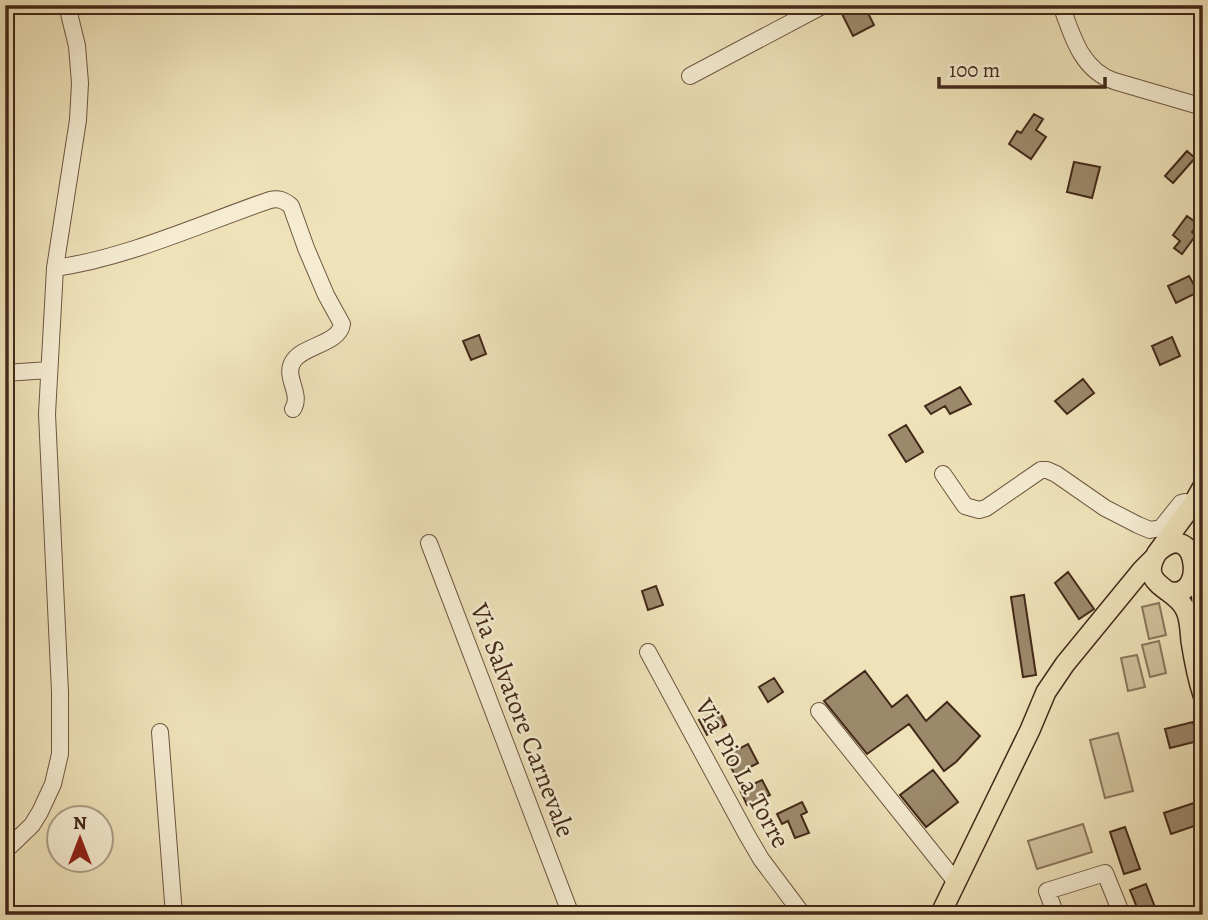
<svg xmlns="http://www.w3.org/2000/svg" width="1208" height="920" viewBox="0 0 1208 920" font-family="Alegreya,serif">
  <rect width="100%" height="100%" fill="#efe2b9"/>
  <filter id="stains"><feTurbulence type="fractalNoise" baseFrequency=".00286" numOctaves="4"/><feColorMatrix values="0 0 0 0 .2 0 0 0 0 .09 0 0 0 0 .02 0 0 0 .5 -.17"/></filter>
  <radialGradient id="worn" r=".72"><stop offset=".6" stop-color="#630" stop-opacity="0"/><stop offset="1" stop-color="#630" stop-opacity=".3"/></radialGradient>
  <path fill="#d2c39e" stroke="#8a765c" stroke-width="2" d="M 1159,603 L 1166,635 L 1149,639 L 1142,607 Z
    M 1159,641 L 1166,673 L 1150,677 L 1142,645 Z
    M 1137,655 L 1145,687 L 1128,691 L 1121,658 Z
    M 1118,733 L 1133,791 L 1105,798 L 1090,740 Z
    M 1083,824 L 1092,852 L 1037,869 L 1028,841 Z"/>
  <path fill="#9c896c" stroke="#432919" stroke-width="2" d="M 858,5 L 864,5 L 874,25 L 853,36 L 842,14 Z
    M 1034,114 L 1043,119 L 1036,130 L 1046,137 L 1031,159 L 1009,144 L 1017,131 L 1021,133 Z
    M 1187,151 L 1195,158 L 1173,183 L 1165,176 Z
    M 1074,162 L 1100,167 L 1092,198 L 1067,192 Z
    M 1187,216 L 1198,224 L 1192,232 L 1196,235 L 1182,254 L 1174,248 L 1180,241 L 1173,235 Z
    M 1189,276 L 1198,292 L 1176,303 L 1168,286 Z
    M 479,335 L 486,354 L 471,360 L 463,341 Z
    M 1172,337 L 1180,356 L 1160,365 L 1152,346 Z
    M 1083,379 L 1094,393 L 1067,414 L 1055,401 Z
    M 960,387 L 971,404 L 950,414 L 945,406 L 931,414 L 925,406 Z
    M 906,425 L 923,452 L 906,462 L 889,435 Z
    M 1068,572 L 1094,609 L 1079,619 L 1055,583 Z
    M 656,586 L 663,605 L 648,610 L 642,591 Z
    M 1024,595 L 1036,675 L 1023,677 L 1011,597 Z
    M 865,671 L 892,707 L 907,695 L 926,721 L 947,702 L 980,736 L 956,762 L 944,771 L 909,724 L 867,754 L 824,701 Z
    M 774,678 L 783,692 L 768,702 L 759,687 Z
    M 719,710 L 726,725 L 707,735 L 699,720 Z
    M 1193,722 L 1198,741 L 1170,748 L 1165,729 Z
    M 748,744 L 758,763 L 735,775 L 725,756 Z
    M 933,770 L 958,802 L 926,827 L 900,795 Z
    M 762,780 L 770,795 L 747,805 L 740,790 Z
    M 1203,800 L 1203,823 L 1171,834 L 1164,813 Z
    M 802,802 L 807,812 L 801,815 L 809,833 L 795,838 L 788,821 L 782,824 L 777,814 Z
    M 1125,827 L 1140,869 L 1124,874 L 1110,832 Z
    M 1146,884 L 1158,915 L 1140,915 L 1130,890 Z"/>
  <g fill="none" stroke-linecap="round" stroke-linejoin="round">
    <defs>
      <path id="minor" d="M 1061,5 C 1072,35 1081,70 1114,81 L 1203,107
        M 690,76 L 824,5
        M 55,268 C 127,258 200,224 270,200 C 279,198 284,200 291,206 L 306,248 L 326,295 L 342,324 C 339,344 305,345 294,360 C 282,376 303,393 293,409
        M 5,373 L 49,370
        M 943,474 L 965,506 L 979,510 L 986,508 L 1041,470 L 1047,470 L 1056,474 L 1105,508 L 1138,525 L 1150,530 L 1161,528 L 1181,503 L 1185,502 L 1193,504
        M 429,543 L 571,915
        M 648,652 L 747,835 L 761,859 L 803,915
        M 819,711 L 956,882
        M 160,732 L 174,915
        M 5,851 L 32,825 L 40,812 L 53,784 L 60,754 L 60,692 L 47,414 L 55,268 L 78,120 L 80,83 L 77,46 L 67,5
        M 1056,915 L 1047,891 L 1105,873 L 1122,915"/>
      <path id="major" d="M 1203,486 L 1193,504 L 1157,553 C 1137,586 1175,587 1185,609 C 1190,618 1190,631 1191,641 C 1194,660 1197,677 1203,695
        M 1158,552 C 1198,515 1208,604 1167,591
        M 1200,575 L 1203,615
        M 940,915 L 1030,730 L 1046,692 L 1065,664 L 1142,570 L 1153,559"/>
    </defs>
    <use href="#minor" stroke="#6e5741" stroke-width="18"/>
    <use href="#major" stroke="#432919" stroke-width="22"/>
    <use href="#minor" stroke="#f5ecd2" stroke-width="16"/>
    <use href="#major" stroke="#efe2b9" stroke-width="19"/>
  </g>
  <g text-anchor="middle" stroke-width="5" stroke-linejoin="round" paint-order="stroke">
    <g font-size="26" fill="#432919" stroke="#f5ecd2">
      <text transform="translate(523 720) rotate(69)" y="9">Via Salvatore Carnevale</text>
      <text transform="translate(743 773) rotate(61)" y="9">Via Pio La Torre</text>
    </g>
  </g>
  <rect width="1208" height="920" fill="none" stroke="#efe2b9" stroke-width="28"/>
  <rect x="7" y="7" width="1194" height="906" fill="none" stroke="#432919" stroke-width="3.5"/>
  <rect x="14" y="14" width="1180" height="892" fill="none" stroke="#432919" stroke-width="2"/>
  <g transform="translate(80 839)"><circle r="33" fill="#f5ecd2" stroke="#ae9e88" stroke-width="2"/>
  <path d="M0-5L12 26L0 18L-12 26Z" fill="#8f2418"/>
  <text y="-10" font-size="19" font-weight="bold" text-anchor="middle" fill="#432919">N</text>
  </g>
  <path d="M939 77v10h166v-10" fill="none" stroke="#432919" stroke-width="3.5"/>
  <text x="949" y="77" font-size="21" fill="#432919" stroke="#f5ecd2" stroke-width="5" paint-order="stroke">100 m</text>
  <rect width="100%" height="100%" filter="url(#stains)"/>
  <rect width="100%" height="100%" fill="url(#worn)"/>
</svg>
